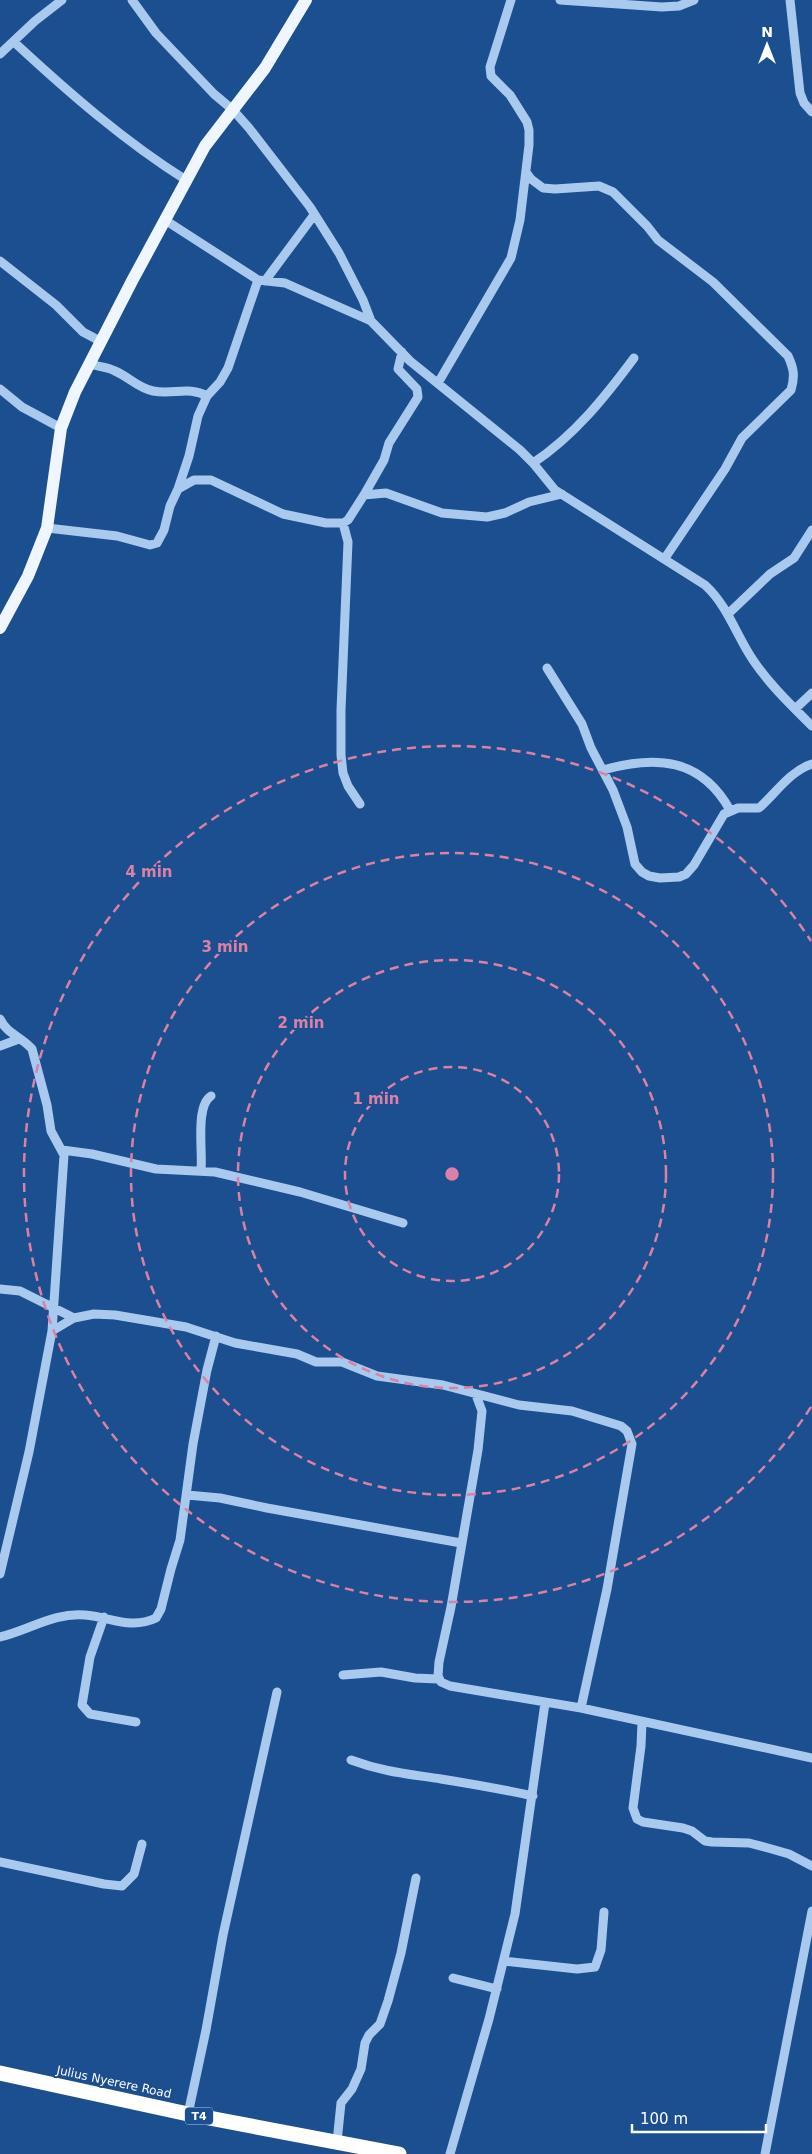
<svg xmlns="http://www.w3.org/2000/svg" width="812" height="2154" viewBox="0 0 812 2154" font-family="'DejaVu Sans',sans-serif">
  <rect width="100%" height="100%" fill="#1b4f8f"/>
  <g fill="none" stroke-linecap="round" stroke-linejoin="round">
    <path stroke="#a9c9ee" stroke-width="9" d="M 132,0 L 156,33 L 214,94 L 233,110 L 249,128 L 310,207 L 339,253 L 363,300 L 371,321 L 410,361 L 520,450 L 533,463 L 555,490 L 705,585 C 728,606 736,635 753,660 C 769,684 791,705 812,726
      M 560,0 L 662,7 L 679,6 L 694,0
      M 790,0 L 800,93 L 804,103 L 812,112
      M 14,42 C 68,92 124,141 186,180
      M 0,54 L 35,21 L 62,0
      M 526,172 L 531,179 L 543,188 L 555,189 L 599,186 L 613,192 L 647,226 L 658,240 L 713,282 L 788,356 C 794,369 795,376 791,390 L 742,438 L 725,469 L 665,558
      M 165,220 L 258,280 L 285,283 L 371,321
      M 0,261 L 56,305 L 83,332 L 100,341
      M 265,281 L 314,215
      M 89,363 C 97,367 108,367 115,371 C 129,377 138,388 153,391 C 173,395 189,386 207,396
      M 438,383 L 511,258 L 520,220 L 529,145 L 529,130 L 527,122 L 510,95 L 491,76 L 490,67 L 511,0
      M 0,389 L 22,407 L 61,428
      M 533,463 C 574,436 605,397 634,358
      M 178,489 L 194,480 L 211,480 L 283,514 L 326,523 L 343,523 L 348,520 L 364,495 L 384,460 L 389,443 L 418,397 L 417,389 L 398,369 L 402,352
      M 364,495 L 386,493 L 442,513 L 487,517 L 505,513 L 529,502 L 562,494
      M 343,523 L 348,542 L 341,710 L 341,755 L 343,773 L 348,786 L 360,804
      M 47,528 L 117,536 L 150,545 L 157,543 L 164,530 L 170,506 L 178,489 L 189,456 L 198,416 L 207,396 L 220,382 L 228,368 L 258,280
      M 728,614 L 770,574 L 794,558 L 812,530
      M 547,668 L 582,724 L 591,748 L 613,790 L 627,827 L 635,864 L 642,872 L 649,876 L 660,878 L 679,877 L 686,874 L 694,865 L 724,814 L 738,808 L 759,808 C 776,793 790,771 812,764
      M 795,709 L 812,693
      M 603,770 C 656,755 701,758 730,810
      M 0,1019 C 7,1034 22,1037 32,1049 L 47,1105 L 51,1131 L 64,1155 L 52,1331 L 29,1452 L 0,1574
      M 0,1046 L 19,1039
      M 62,1150 L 92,1154 L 156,1169 L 215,1172 L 300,1192 L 403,1223
      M 201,1170 C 203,1152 195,1106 211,1096
      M 0,1289 L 20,1291 L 74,1318
      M 52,1331 L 74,1318 L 94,1314 L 115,1315 L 186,1327 L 235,1343 L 297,1354 L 316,1362 L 342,1362 L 377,1376 L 443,1385 L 519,1405 L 572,1411 L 621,1426 L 627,1431 L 632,1444 L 607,1589 L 581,1708
      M 476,1395 L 482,1411 L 478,1450 L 451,1607 L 439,1662 L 438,1676 L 441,1682 L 450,1686 L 581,1708 L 812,1758
      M 187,1495 L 220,1498 L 267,1508 L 461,1543
      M 104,1617 L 90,1657 L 82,1705 L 90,1714 L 136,1722
      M 0,1637 C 29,1630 55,1612 85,1615 C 110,1617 131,1630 156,1618 L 161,1609 L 171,1569 L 180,1540 L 193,1444 L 207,1370 L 216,1336
      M 343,1675 L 381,1672 L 415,1678 L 438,1679
      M 642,1722 L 641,1746 L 633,1808 L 637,1819 L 643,1822 L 683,1828 L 692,1831 L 705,1841 L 712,1842 L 749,1843 L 768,1848 L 789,1854 L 812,1866
      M 351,1760 C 383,1772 409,1774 441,1779 C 472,1784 502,1789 533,1796
      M 0,1862 L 104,1884 L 122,1886 L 134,1874 L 142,1844
      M 504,1961 L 577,1969 L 595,1967 L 601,1950 L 604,1912
      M 453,1978 L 497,1989
      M 188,2114 L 206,2030 L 223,1935 L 277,1692
      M 337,2142 L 341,2103 L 352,2089 L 361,2069 L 365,2043 L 369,2035 L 380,2024 L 388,2001 L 401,1953 L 416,1878
      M 450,2154 L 489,2019 L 515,1914 L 545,1703
      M 765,2154 L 812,1911"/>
    <path stroke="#f0f6ff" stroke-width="12" d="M 0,628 L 28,576 L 47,528 L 61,428 L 75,392 L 132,281 L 205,146 L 265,68 L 306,0"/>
    <path stroke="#fff" stroke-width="15" d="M 0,2073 L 188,2114 L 399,2154"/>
  </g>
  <g fill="none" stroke="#dd80a5" stroke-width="2.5" stroke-dasharray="9 6">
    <circle cx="452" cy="1174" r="107"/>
    <circle cx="452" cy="1174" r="214"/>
    <circle cx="452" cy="1174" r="321"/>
    <path d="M811 1407A428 428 0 1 1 811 941"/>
  </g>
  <g text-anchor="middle" stroke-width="4" stroke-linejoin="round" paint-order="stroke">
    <rect fill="#1b4f8f" stroke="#bbcadd" stroke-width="1" x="185" y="2107.5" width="28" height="17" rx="4"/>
    <g font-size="11" font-weight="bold" fill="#fff">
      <text x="199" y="2120">T4</text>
    </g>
    <g font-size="12" fill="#fff" stroke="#1b4f8f">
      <text transform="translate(114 2082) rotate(12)" y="4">Julius Nyerere Road</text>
    </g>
  </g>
  <circle cx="452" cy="1174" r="8" fill="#dd80a5" stroke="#1b4f8f" stroke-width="2.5"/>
  <g font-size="15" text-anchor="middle" font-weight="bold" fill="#dd80a5" stroke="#1b4f8f" stroke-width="4" stroke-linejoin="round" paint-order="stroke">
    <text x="149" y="877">4 min</text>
    <text x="225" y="952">3 min</text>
    <text x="301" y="1028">2 min</text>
    <text x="376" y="1104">1 min</text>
  </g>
  <g transform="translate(767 45)" stroke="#1b4f8f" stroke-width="4" paint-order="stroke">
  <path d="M0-4L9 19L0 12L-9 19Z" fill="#ffffff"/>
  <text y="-8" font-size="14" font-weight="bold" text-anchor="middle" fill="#ffffff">N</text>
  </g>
  <path d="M632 2124v8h134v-8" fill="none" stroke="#ffffff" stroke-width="2.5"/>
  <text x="640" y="2124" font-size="15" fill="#ffffff" stroke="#1b4f8f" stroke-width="4" paint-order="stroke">100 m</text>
</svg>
